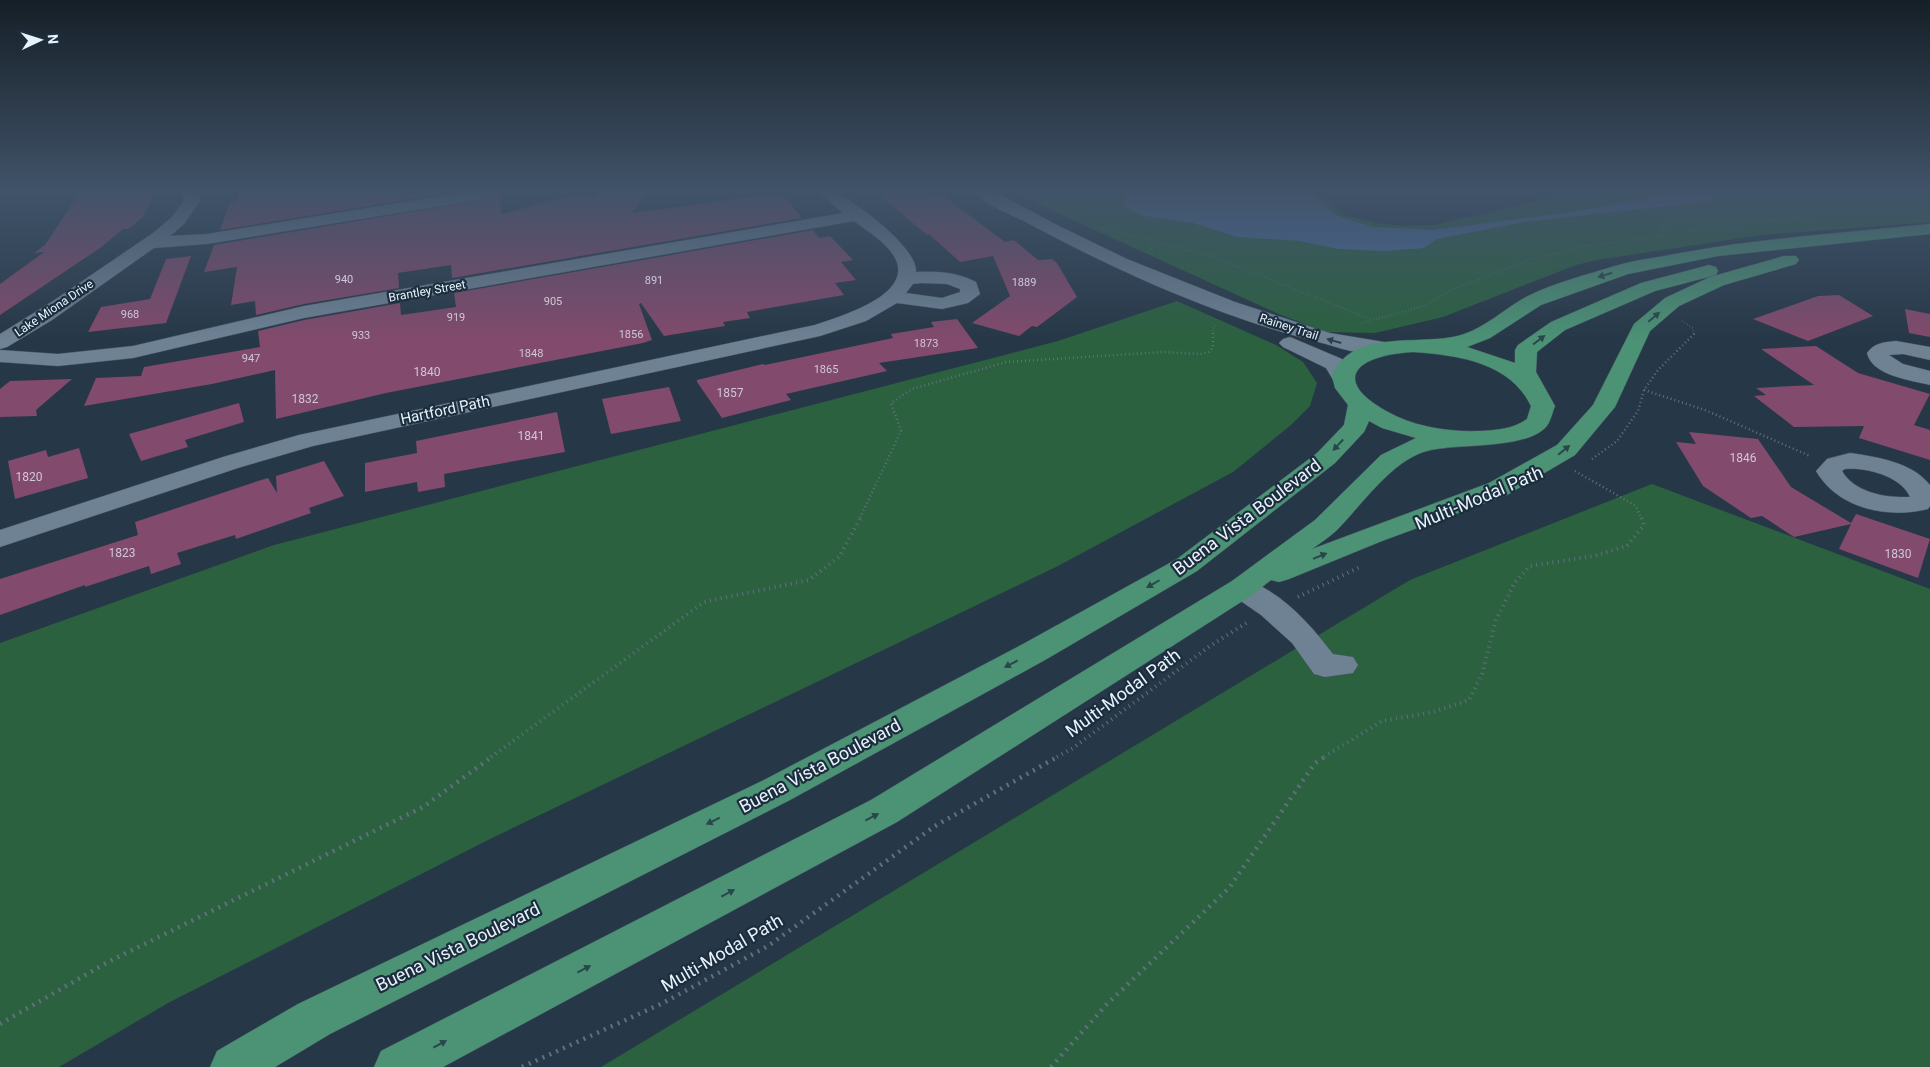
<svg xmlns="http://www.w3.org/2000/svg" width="1930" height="1067" viewBox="0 0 1930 1067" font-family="Roboto,sans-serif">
  <rect width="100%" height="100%" fill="#263847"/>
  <path fill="#2b613f" d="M 1017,192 L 1315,192 L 1345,215 L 1376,223 L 1404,226 L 1435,225 L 1575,192 L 1930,192 L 1930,222 L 1761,235 L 1597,260 L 1576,265 L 1443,317 L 1375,333 L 1327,332 L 1281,315 L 1031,201 Z
    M 1177,301 L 1276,345 L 1303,362 L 1317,383 L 1310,406 L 1291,425 L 1233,472 L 1058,566 L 490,839 L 168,1003 L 59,1067 L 0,1067 L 0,643 L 274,545 L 1058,341 Z
    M 1652,484 L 1930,589 L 1930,1067 L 601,1067 L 1410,580 Z"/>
  <path fill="#4a6e9f" d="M 1130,192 L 1309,192 L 1338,216 L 1373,227 L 1433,230 L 1572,212 L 1679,192 L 1696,192 L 1710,196 L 1711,201 L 1524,222 L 1437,239 L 1424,248 L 1385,251 L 1338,249 L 1300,241 L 1237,237 L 1193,223 L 1144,216 L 1124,207 L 1125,197 Z"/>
  <path fill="#824a6c" d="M 80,192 L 155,192 L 143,217 L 128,229 L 123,229 L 100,248 L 0,315 L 0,284 L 44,252 L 34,253 L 45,245 Z
    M 239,192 L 454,192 L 220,230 L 230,202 L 237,201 Z
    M 598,192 L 647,192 L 632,213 L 781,193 L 802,218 L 452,278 L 451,265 L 398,273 L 399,288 L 304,304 L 256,315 L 255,301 L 231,305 L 237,267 L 204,272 L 214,245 L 500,197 L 501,214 L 583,193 L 593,198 Z
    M 876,192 L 941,194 L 1005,242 L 1014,240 L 1038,260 L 1052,259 L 1057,263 L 1077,297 L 1037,327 L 1032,326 L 1019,336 L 972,323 L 1010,296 L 993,256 L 960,262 L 929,234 L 927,235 Z
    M 813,230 L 819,238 L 830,236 L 853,260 L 841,262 L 856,280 L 835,283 L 844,295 L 747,312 L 750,318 L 723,322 L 725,326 L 664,336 L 641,303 L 639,304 L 652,340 L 643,343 L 386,393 L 276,419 L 275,370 L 212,384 L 84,406 L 96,378 L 141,376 L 144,367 L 260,347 L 258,331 L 304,320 L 400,303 L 401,315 L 456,307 L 454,293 Z
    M 191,256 L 166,323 L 88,332 L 101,307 L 150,299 L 166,259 Z
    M 1839,295 L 1873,316 L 1808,341 L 1753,319 L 1818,296 Z
    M 1905,309 L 1930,314 L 1930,337 L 1909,333 Z
    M 957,319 L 978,348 L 879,363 L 887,371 L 786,394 L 791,400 L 722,418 L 697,382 L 697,380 L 763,364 L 765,365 L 893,338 L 891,334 L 934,327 L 931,322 Z
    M 1816,346 L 1858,373 L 1930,394 L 1914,425 L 1930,430 L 1930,460 L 1859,438 L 1864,426 L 1794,427 L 1754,396 L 1766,395 L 1756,388 L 1814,385 L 1761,349 Z
    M 72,379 L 36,410 L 37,416 L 0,417 L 0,389 L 10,381 Z
    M 669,387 L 681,421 L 611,434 L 602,399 Z
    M 239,403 L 244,422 L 185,440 L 188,447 L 141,461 L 129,434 Z
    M 557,412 L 565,452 L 444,474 L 445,487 L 418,492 L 417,482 L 365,492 L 365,463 L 417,453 L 416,441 Z
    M 1689,432 L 1758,439 L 1791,487 L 1851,523 L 1856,514 L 1930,539 L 1918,578 L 1839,549 L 1851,524 L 1794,537 L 1762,516 L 1751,518 L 1703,486 L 1676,442 L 1696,444 Z
    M 79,448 L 88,478 L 15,499 L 8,461 L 46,450 L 48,457 Z
    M 324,461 L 344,496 L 309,508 L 311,513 L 236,539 L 235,535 L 177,553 L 181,564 L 151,574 L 149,566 L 85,587 L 85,585 L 0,615 L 0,579 L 138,535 L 135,522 L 258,481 L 268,478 L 277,493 L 276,476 Z"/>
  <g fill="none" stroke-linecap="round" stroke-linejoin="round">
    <defs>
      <path id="minor" d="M 182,192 L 198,192 L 200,201 L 184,224 L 170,236 L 207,234 L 466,192 L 504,192 L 496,197 L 207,244 L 154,248 L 52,320 L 7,347 L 0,349 L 0,334 L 53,301 L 153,233 L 172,217 L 184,201 Z
        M 818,192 C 824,192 833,191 837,193 C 858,204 918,248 916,272 C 937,271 957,272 976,282 L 980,294 L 968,303 L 942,309 L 897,303 L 866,321 L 820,336 L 313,446 L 241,467 L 0,547 L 0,530 L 223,457 L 299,435 L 815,325 C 838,317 912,296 896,260 C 889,244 867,231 854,221 L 304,318 L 133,358 L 58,366 L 0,362 L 0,350 L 58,354 L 133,346 L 304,306 L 843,213 ZM 922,283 L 947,284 L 960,289 L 960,292 L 942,298 L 906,293 L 913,284 Z
        M 975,192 L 995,192 L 1057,225 L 1127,259 L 1235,302 L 1330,333 L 1390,343 L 1393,348 L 1390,353 C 1369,358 1343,349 1322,343 C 1219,317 1118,272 1024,221 C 1011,215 982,203 975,192 Z
        M 1290,337 L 1342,359 L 1354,378 L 1351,383 L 1343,385 L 1335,383 L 1326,368 L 1283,347 L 1279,343 L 1283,339 Z
        M 1896,341 L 1930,347 L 1930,360 L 1903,354 L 1889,355 L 1903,364 L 1930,371 L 1930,385 C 1911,380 1872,376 1867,353 C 1874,343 1884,342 1896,341 Z
        M 1850,453 C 1877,457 1912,462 1930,485 L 1930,506 L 1928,509 C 1888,519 1838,509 1816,471 L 1827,459 ZM 1845,469 C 1866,467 1901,476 1910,497 C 1886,498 1855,493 1842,471 Z
        M 1242,579 C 1280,589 1311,625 1333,654 L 1353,657 L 1358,665 L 1353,673 L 1325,677 L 1314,674 L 1292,643 L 1261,615 L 1232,595 L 1227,588 L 1232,581 Z"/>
      <path id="major" d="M 1930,224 L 1930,234 L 1718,256 L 1628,274 L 1541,305 L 1490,338 L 1467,347 L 1515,363 L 1515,350 L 1518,345 L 1551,322 L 1641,283 L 1709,265 L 1716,267 L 1718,271 L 1716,275 L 1655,291 L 1565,330 L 1537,352 L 1536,372 L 1555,406 C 1552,413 1551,421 1546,427 C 1525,450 1457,443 1427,451 C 1392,460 1361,506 1336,531 C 1328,538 1320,543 1312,549 L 1489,483 L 1557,445 L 1593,405 L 1634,324 L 1665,298 L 1710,277 L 1784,256 L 1796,256 L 1799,260 L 1796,264 L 1724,285 L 1679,306 L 1650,331 L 1615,407 L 1575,455 L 1507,495 L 1382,541 L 1289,579 L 1279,582 L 1271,580 L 1252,595 L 897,822 L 443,1067 L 374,1067 L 381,1051 L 871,800 L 1232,581 L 1315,520 L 1381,455 L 1416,438 L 1382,428 L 1369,421 L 1364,432 L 1335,463 L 1197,571 L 1045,660 L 790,800 L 330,1034 L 275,1067 L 210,1067 L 217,1051 L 298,1004 L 764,780 L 1023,644 L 1177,559 L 1317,453 L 1344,425 L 1348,405 L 1335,388 L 1332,376 C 1352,327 1420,347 1461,335 C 1485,328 1504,309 1526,297 C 1553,283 1586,275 1615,266 C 1634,260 1655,258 1675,254 C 1759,238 1845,233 1930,224 ZM 1413,352 C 1457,355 1510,362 1531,406 L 1527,419 C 1514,429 1496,430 1480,431 C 1452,432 1423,428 1398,417 C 1332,386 1346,356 1413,352 Z"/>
    </defs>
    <use href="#minor" stroke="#465663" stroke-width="1"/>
    <use href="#major" stroke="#465663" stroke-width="1"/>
    <path stroke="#60707e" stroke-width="2" stroke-dasharray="0.5 2.5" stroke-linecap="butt" d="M 1051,203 L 1077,217
      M 1098,227 L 1211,256 L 1373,320
      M 1660,234 L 1664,225 L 1761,212 L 1767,206 L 1747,192
      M 1152,243 L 1151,248 L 1154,254
      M 1682,321 L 1692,328 L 1694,334
      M 1362,323 L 1424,306 L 1451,290 L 1531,259 L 1586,246 L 1800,216 L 1930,208
      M 1213,334 L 1213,328 L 1216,325"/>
    <path stroke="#60707e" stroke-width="2.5" stroke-dasharray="1 3" stroke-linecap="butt" d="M 1644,390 L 1705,410 L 1810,456
      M 1592,459 L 1617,441 L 1638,411 L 1644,390 L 1658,370 L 1695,333
      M 1575,471 L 1636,506 L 1641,518
      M 860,518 L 901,431 L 891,403 L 912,389 L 1006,362 L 1163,352 L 1200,354 L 1209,352 L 1213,347 L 1213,333"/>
    <path stroke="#60707e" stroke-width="4" stroke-dasharray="1 4.5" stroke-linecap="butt" d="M 1298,597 L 1360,567
      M 491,757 L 704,602 L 809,580 L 839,557 L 861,517
      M 1057,757 L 1073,748 L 1210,646 L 1248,622
      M 1324,757 L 1382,721 L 1433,712 L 1469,700 L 1482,674 L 1496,620 L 1515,582 L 1530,566 L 1594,556 L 1627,546 L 1644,525 L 1641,517"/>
    <path stroke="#60707e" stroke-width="4.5" stroke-dasharray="2 5.5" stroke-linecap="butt" d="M 0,1024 L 108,962 L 423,807 L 493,756
      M 522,1067 L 663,1003 L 768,946 L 935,826 L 1059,756
      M 1051,1067 L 1106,1005 L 1229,888 L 1315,763 L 1326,756"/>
    <use href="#minor" fill="#6e8294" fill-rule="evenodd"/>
    <use href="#major" fill="#4c9275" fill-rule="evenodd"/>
  </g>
  <defs><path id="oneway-solid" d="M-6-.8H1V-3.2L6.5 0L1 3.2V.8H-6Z" transform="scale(1.25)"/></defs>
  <g fill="#28474b">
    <use href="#oneway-solid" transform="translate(1605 275) rotate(163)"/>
    <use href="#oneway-solid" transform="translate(1654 317) rotate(-40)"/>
    <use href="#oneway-solid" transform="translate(1539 340) rotate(-37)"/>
    <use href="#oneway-solid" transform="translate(1338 445) rotate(133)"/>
    <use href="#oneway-solid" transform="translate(1564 450) rotate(-39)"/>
    <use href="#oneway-solid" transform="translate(1320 556) rotate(-22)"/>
    <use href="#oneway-solid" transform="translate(1153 584) rotate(150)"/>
    <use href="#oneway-solid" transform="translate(1011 664) rotate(152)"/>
    <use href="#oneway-solid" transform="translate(872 817) rotate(-28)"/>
    <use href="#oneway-solid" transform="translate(713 821) rotate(154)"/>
    <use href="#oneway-solid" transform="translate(728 893) rotate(-28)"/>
    <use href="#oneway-solid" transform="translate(584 969) rotate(-28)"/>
    <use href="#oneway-solid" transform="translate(440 1044) rotate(-28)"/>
  </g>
  <use fill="#2c3f4e" href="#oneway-solid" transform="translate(1334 341) rotate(-164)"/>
  <linearGradient id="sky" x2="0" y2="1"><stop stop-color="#151f27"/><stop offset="0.56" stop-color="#415369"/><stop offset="1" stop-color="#415369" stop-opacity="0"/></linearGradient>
  <rect width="1930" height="341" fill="url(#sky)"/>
  <g text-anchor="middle" stroke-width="4.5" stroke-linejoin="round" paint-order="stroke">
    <g font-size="11" fill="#cec8d8">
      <text x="344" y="283">940</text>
      <text x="654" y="284">891</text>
      <text x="1024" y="286">1889</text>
      <text x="553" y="305">905</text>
      <text x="130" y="318">968</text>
      <text x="456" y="321">919</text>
      <text x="631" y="338">1856</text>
      <text x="361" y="339">933</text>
      <text x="926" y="347">1873</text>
      <text x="531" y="357">1848</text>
      <text x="251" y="362">947</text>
      <text x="826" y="373">1865</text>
    </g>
    <g font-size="12" fill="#e7f2fc" stroke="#1c2e3d">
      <text transform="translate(427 291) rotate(-10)" y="4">Brantley Street</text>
      <text transform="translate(54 308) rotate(-34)" y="4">Lake Miona Drive</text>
      <text transform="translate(1289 327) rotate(18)" y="4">Rainey Trail</text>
    </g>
    <g font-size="12" fill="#cec8d8">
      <text x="427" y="376">1840</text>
      <text x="730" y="397">1857</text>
      <text x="305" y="403">1832</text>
      <text x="531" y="440">1841</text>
      <text x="1743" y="462">1846</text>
      <text x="29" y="481">1820</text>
      <text x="122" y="557">1823</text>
      <text x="1898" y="558">1830</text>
    </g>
    <g font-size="15" fill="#e7f2fc" stroke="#1c2e3d">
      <text transform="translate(445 410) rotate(-12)" y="5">Hartford Path</text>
    </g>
    <g font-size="18" fill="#e7f2fc" stroke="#1c2e3d">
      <text transform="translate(1479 498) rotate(-23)" y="6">Multi-Modal Path</text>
      <text transform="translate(1247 517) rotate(-37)" y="6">Buena Vista Boulevard</text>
      <text transform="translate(1123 693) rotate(-36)" y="6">Multi-Modal Path</text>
      <text transform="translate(820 766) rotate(-28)" y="6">Buena Vista Boulevard</text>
      <text transform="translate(458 947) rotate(-26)" y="6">Buena Vista Boulevard</text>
      <text transform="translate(722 953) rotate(-30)" y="6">Multi-Modal Path</text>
    </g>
  </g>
  <g transform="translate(40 40) rotate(86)" stroke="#1c2e3d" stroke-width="4" paint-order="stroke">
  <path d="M0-4L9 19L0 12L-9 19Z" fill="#e7f2fc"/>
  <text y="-8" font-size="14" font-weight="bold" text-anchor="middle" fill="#e7f2fc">N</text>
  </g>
</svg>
